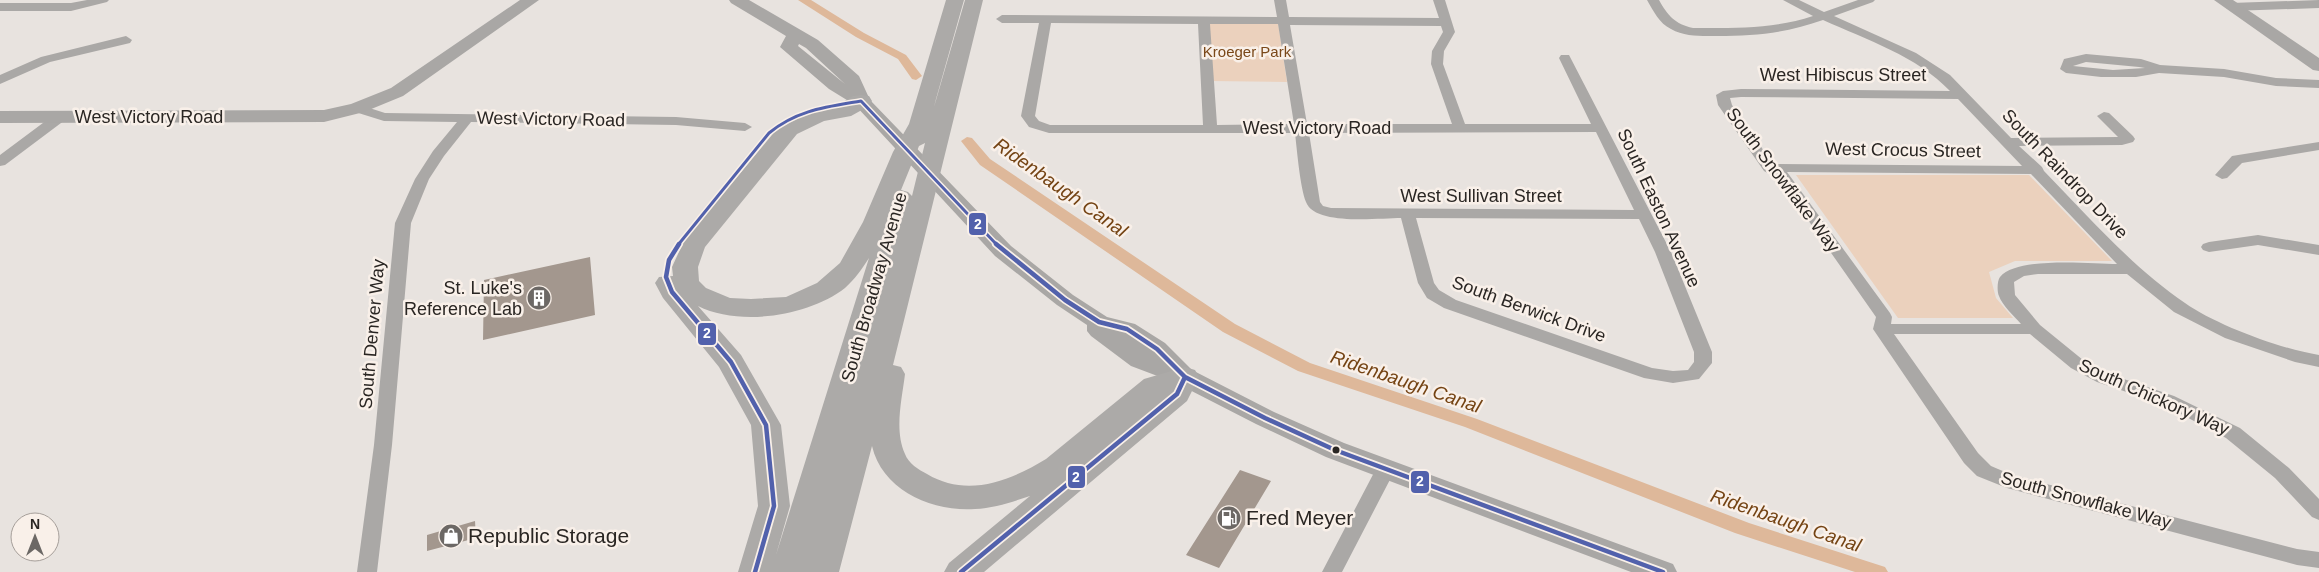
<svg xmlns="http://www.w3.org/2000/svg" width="2319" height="572" viewBox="0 0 2319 572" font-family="Helvetica,sans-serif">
  <rect width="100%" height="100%" fill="#e8e3df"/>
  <path fill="#ebd1bd" d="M 1207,23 L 1278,23 L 1287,82 L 1210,81 Z
    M 1796,175 L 2029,175 L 2112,261 L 2015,261 L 1989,272 L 1996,298 L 2013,318 L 1898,318 Z"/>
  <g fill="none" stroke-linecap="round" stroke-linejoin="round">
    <path fill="#deb89a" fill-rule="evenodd" d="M 798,0 L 811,0 L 864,33 L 906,55 L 922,76 L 916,80 L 912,79 L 898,59 L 856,37 Z
      M 967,137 L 972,138 L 990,159 L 1235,324 L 1310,363 L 1477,419 L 1749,523 L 1885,567 L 1888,572 L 1855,572 L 1735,533 L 1465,427 L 1298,371 L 1223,332 L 980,165 L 961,141 Z"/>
  </g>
  <path fill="#a3978e" d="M 590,257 L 595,315 L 483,340 L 484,280 Z
    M 1240,470 L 1271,481 L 1219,568 L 1186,555 Z
    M 475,521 L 476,538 L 427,551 L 427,535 Z"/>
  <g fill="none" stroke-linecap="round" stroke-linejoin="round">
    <path fill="#aaa8a6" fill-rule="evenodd" d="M 87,0 L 109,0 L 107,2 L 71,11 L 0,11 L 0,3 L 71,3 Z
      M 1274,0 L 1286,0 L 1289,17 L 1439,18 L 1433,0 L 1445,0 L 1455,32 L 1444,51 L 1443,64 L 1465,124 L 1591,124 L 1559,58 L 1561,55 L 1569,55 L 1671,252 L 1712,352 L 1712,363 L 1699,379 L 1673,383 L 1644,378 L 1444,308 L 1427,298 L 1418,283 L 1401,218 C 1378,218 1315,226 1306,202 C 1300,187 1297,150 1295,133 L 1049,133 L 1029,127 L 1021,116 L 1039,23 L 1002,23 L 996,19 L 1002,15 L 1277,17 ZM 1051,23 L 1198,24 L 1203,125 L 1050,125 L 1039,121 L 1035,116 ZM 1210,24 L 1278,24 L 1294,124 L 1217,125 ZM 1290,25 L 1441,26 L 1443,32 L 1432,51 L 1431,64 L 1452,124 L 1307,124 ZM 1596,132 L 1634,210 L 1331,208 L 1323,206 L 1320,202 L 1309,133 ZM 1416,218 L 1639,219 L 1655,252 L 1694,352 L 1694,362 L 1688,370 L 1673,371 L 1652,368 L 1456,300 L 1439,290 L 1434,283 Z
      M 1647,0 L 1659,0 C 1668,16 1675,24 1693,28 C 1735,28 1774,29 1813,16 L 1783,0 L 1799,0 L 1824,12 L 1858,0 L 1875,0 L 1873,2 L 1834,16 L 1916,53 L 1950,75 L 2011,138 L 2118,137 L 2097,116 L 2104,112 L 2109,113 L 2133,136 L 2135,139 L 2133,142 L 2122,145 L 2019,146 L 2042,167 L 2044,171 C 2089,217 2132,267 2185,303 C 2216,325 2281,349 2319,355 L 2319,367 L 2295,362 L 2225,338 L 2174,312 L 2127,274 L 2038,274 L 2024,276 L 2014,282 L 2015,295 L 2040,325 L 2083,360 L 2109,374 L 2174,396 L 2240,428 L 2289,468 L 2319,499 L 2319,520 L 2312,517 L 2275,478 L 2226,438 L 2162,404 L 2097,382 L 2071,368 L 2030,334 L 1894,334 L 1978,453 L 1991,466 L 2012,475 L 2297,549 L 2319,552 L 2319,568 L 2297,565 L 2007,488 L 1977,476 L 1964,463 L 1873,329 L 1876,317 L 1780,180 L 1764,171 L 1718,105 L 1716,95 L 1723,91 L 1741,89 L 1950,91 C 1917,56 1867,40 1823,20 C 1786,33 1756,36 1717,36 C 1702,36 1685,37 1671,29 C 1659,23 1654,12 1647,0 ZM 1741,97 L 1958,99 L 2022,166 L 1773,164 L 1732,105 L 1730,98 ZM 1787,172 L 2031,174 L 2117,264 C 2091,264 2018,256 2000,277 C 1997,281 1997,292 1999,296 C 2002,305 2014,316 2021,324 L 1891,324 L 1892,317 L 1890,313 Z
      M 2319,0 L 2319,8 L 2231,11 L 2225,7 L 2231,3 Z
      M 126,36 L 132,40 L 130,43 L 50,62 L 0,84 L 0,75 L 41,57 Z
      M 2086,54 L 2141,59 L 2160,65 L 2224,69 L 2276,78 L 2319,80 L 2319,88 L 2276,86 L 2224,77 L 2159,73 L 2136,77 L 2101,77 L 2066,73 L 2060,69 L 2064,59 ZM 2086,62 L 2139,67 L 2145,68 L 2113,70 L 2073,66 Z
      M 357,104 L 385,113 L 676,117 L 745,123 L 752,127 L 745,131 L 676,125 L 471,122 L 444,156 L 429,179 L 411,223 L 392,445 L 377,572 L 357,572 L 374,445 L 395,223 L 415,179 L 433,151 L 457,122 L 384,121 L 352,111 L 350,108 Z
      M 60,113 L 65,114 L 67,117 L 65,120 L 5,165 L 0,166 L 0,155 L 55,114 Z
      M 2319,142 L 2319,150 L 2242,163 L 2227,178 L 2222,179 L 2215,175 L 2232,156 Z
      M 2258,235 L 2319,245 L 2319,255 L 2258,245 L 2209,252 L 2203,250 L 2201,247 L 2203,244 L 2209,242 Z
      M 1385,463 L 1392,465 L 1395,470 L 1342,572 L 1322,572 L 1378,465 Z"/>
    <path fill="#a9a7a5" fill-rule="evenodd" d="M 520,0 L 539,0 L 403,96 L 364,112 L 324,122 L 0,123 L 0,111 L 324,110 L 351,104 L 391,88 Z
      M 729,0 L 749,0 L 818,40 L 859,76 L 870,100 L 1011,246 L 1073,295 L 1107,317 L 1135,324 L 1165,343 L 1192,370 L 1274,412 L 1344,443 L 1673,564 L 1677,572 L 1631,572 L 1326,457 L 1256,424 L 1176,383 L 1131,366 L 1091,336 L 1087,331 L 1087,325 L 1057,305 L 995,256 L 855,105 L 829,89 L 780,47 L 786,36 L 731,3 ZM 799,44 L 806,48 L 845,84 L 798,46 Z
      M 2214,0 L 2233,0 L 2319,58 L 2319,71 L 2313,70 Z"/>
    <path fill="#acaaa8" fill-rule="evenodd" d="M 946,0 L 964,0 L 936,99 L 934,107 L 965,0 L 983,0 L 893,365 L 901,367 L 905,374 C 902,399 894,430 905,454 C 908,463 919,470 927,474 C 967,498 1010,481 1046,459 L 1144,379 L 1185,367 L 1195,370 L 1199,377 L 1187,401 L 984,572 L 944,572 L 949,563 L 1030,496 C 1012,502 994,508 975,509 C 932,512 882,490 872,446 L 839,572 L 805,572 L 818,527 L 805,572 L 738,572 L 758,506 L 751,425 L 719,367 L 663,298 L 655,283 L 659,277 L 673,276 L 672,267 L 684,241 L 781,124 L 810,111 L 836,106 L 853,96 L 861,95 L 869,96 L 872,101 L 869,106 L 851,116 L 824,121 L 797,134 L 705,247 L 698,267 L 699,281 L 706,288 L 730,298 L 751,299 L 786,297 L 817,283 L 840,263 L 863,222 L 893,152 L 909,124 ZM 925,143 L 912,196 L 908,192 L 901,190 L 919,146 ZM 869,258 L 776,555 L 790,506 L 781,425 L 741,355 L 698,306 C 740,327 809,316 845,288 C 855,279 862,269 869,258 Z"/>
    <defs>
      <path id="bus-1-far1" d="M 678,245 L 769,133 C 797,110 826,107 861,101 L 997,245"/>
      <path id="bus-1" d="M 679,244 L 669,260 L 666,277 L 672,292 L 731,362 L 766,425 L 774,506 L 755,572
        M 996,244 L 1065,300 L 1099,322 L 1127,329 L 1157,349 L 1185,377 L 1265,418 L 1335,450 L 1663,572
        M 961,572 L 1177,394 L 1185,377"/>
    </defs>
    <use href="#bus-1-far1" stroke="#f9f0e9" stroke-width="6"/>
    <use href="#bus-1" stroke="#f9f0e9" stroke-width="8"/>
    <use href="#bus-1-far1" stroke="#5261ac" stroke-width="3"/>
    <use href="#bus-1" stroke="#5261ac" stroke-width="4.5"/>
  </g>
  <defs>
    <symbol id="building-disc" viewBox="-11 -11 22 22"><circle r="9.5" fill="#6c6865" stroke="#f9f0e9"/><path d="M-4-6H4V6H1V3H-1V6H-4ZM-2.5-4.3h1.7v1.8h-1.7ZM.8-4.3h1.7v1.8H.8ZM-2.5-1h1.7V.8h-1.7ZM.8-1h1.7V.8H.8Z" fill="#fff"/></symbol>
    <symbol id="fuel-disc" viewBox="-11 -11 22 22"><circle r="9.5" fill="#6c6865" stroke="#f9f0e9"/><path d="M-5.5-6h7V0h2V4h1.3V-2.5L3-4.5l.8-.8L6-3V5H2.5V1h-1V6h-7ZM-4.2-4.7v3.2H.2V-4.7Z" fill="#fff"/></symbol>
    <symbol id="shop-disc" viewBox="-11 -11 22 22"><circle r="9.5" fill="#6c6865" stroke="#f9f0e9"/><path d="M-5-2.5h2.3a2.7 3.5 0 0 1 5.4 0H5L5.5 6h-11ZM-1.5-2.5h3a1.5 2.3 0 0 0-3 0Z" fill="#fff"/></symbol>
  </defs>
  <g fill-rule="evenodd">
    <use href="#building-disc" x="525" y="284" width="28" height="28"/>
    <use href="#fuel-disc" x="1215" y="504" width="28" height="28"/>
    <use href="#shop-disc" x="437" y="522" width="28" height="28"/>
  </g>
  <circle fill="#2a2623" stroke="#f9f0e9" stroke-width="2" cx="1336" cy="450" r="4.5"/>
  <g text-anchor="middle" stroke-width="5" stroke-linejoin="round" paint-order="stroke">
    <g font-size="15" fill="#7a4819" stroke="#f9f0e9">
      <text x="1247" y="57">Kroeger Park</text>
    </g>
    <g font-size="18" fill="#2a2623" stroke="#f9f0e9">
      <text x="1843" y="81">West Hibiscus Street</text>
      <text x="149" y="123">West Victory Road</text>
      <text transform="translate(551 119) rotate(1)" y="6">West Victory Road</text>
      <text x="1317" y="134">West Victory Road</text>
      <text transform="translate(1903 150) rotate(1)" y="6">West Crocus Street</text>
      <text transform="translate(2065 174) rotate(46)" y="6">South Raindrop Drive</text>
      <text transform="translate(1783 180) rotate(53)" y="6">South Snowflake Way</text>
      <text x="1481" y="202">West Sullivan Street</text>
      <text transform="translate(1659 208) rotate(65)" y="6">South Easton Avenue</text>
      <text transform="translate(874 287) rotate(-74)" y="6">South Broadway Avenue</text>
      <text transform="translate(1529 309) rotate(20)" y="6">South Berwick Drive</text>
      <text transform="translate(372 334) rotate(-85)" y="6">South Denver Way</text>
      <text transform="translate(2154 397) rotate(24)" y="6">South Chickory Way</text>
      <text transform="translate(2086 500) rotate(15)" y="6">South Snowflake Way</text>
    </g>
    <g font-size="18" fill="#2a2623" stroke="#f9f0e9" text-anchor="end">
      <text x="522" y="294">St. Luke's<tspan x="522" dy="21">Reference Lab</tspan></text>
    </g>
    <g font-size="19" font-style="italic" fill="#744313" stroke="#f9f0e9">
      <text transform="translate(1061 187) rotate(35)" y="7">Ridenbaugh Canal</text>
      <text transform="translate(1406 381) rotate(19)" y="7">Ridenbaugh Canal</text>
      <text transform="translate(1786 520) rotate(19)" y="7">Ridenbaugh Canal</text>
    </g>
    <g font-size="21" fill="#2a2623" stroke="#f9f0e9" text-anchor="start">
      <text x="1246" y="525">Fred Meyer</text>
      <text x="468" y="543">Republic Storage</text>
    </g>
  </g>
  <g stroke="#f9f0e9" stroke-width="2">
    <rect x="968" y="212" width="19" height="24" rx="5" fill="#5261ac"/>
    <rect x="697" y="322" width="20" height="24" rx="5" fill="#5261ac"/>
    <rect x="1067" y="465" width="19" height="24" rx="5" fill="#5261ac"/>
    <rect x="1410" y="470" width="20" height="24" rx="5" fill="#5261ac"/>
  </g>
  <g font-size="14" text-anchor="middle" font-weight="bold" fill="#fff">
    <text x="978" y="229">2</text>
    <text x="707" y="338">2</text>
    <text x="1076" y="482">2</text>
    <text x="1420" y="486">2</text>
  </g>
  <g transform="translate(35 537)"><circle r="24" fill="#f9f0e9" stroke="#a69f9a"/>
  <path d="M0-4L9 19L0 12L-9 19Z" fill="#6c6865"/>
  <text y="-8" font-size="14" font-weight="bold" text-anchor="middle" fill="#2a2623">N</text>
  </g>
</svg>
